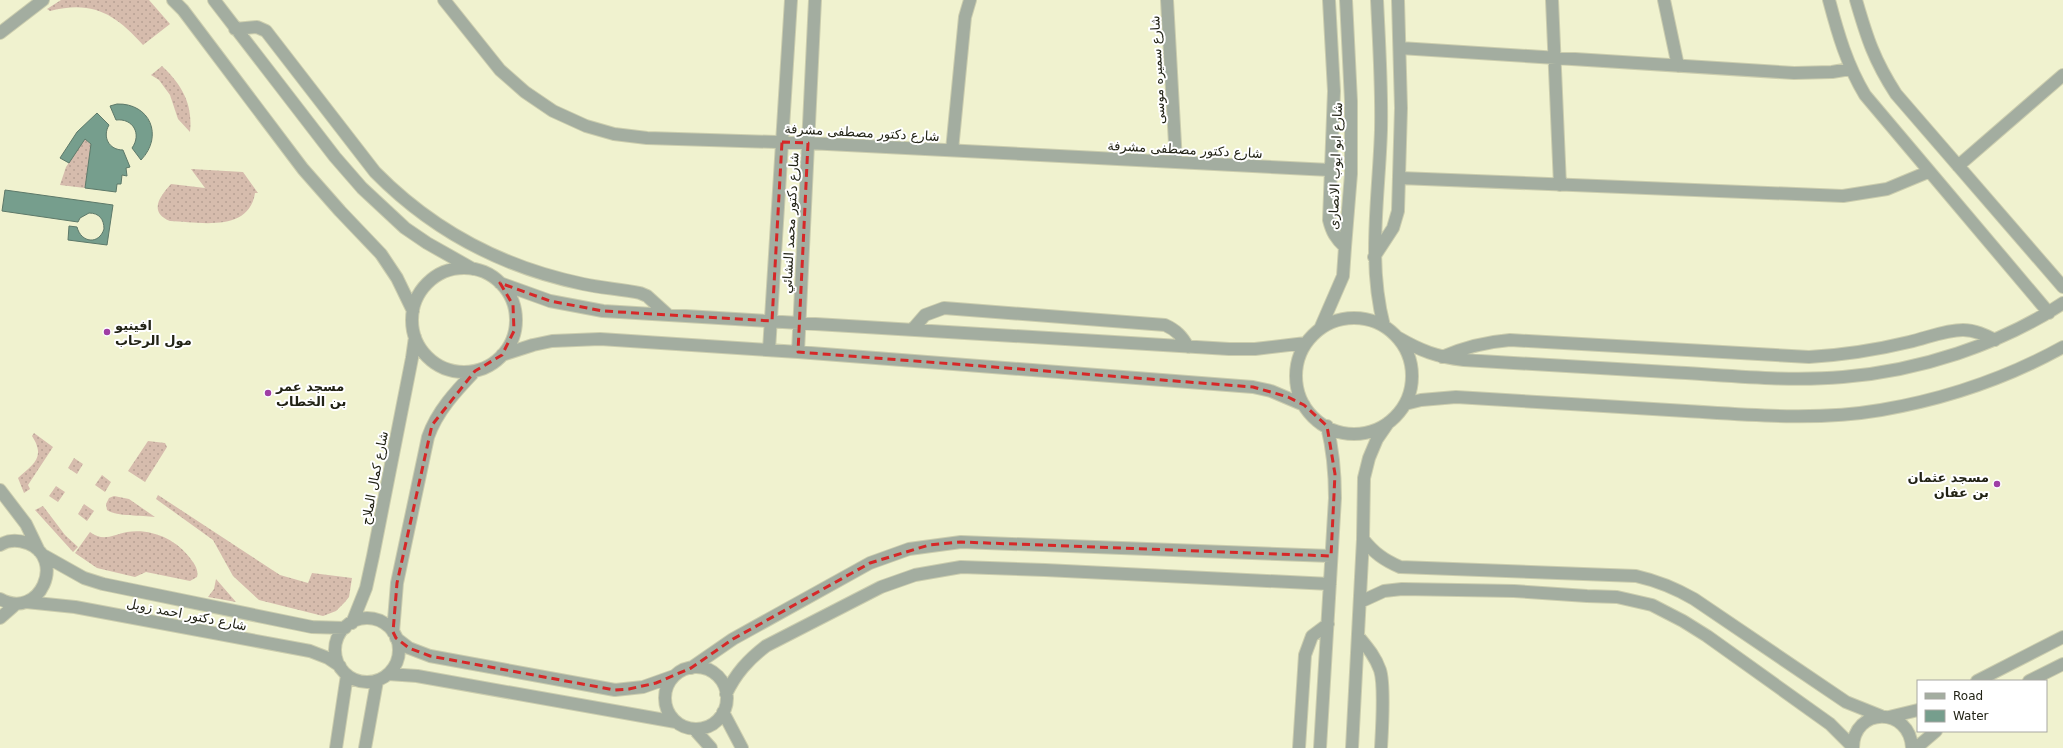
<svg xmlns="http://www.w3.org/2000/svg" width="2063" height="748" viewBox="0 0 2063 748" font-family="'DejaVu Sans',Cairo,sans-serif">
  <defs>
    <pattern id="grass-dots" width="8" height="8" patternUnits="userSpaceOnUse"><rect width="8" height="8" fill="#d6bcad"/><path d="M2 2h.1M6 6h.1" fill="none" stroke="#b7a194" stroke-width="1.8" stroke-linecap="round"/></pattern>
  </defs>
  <rect width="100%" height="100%" fill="#f0f2cf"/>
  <path fill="url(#grass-dots)" d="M 61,0 L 149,0 L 170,24 L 143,45 C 115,14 93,0 50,11 L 47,9 Z
    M 162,66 C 182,85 193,104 190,132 L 178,119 L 170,95 L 159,80 L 151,75 Z
    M 85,139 L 91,144 L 85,188 L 60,185 L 66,167 Z
    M 191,169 L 243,172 L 258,193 L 255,193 C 249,233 199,222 170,221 C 148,212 160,196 171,184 L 205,188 Z
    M 34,433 L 53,447 L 28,485 L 30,489 L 24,493 L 18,478 C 31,465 47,459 32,436 Z
    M 148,441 L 165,443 L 167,447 L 145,482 L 128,471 Z
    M 74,458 L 83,464 L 77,474 L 68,468 Z
    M 102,475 L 111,482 L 105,492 L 95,485 Z
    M 56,486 L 65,492 L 58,502 L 49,496 Z
    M 158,495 L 280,575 L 308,583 L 312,573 L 352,578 L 349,597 L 345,602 L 336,611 L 323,616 L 259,600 L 233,576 L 213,540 L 156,499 Z
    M 114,496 L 129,499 L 155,517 C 142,515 117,517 107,510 L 106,504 L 109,498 Z
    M 84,504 L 94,511 L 87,521 L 78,514 Z
    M 43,506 L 65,535 L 78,547 L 73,552 L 35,510 Z
    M 90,532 C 103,542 113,535 127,532 C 151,528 176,539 190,558 C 194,563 199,570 197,577 L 190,581 L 146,572 L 135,577 L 97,568 L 75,553 Z
    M 216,579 L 236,602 L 208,597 L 214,589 Z"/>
  <path fill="#769e8d" stroke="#5d7969" d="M 117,104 C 150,103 164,136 141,160 L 132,148 C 142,134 133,118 116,120 L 110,106 Z
    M 97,113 L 109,125 C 102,137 109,150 123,150 L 130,167 L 126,168 L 127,176 L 122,175 L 121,184 L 117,184 L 116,192 L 85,188 L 91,144 L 85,139 L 69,163 L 60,158 L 77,132 Z
    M 5,190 L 113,205 L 107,245 L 68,240 L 69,226 L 77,227 C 81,243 99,245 104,229 C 104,219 99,213 89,213 L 80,218 L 78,222 L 2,211 Z"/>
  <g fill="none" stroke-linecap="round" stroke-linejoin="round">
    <defs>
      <path id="minor" d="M 173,0 L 183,10 L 303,169 L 340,211 L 381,254 L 397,278 L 413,311
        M 214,0 L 335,157 L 362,188 L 405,228 L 427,243 L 473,269
        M 444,0 L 500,70 L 525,92 L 553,111 L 586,126 L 614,134 L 647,138 L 808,143 L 1330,170
        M 1167,0 L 1176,162
        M 1329,0 L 1334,91 L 1329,220 C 1332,232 1336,239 1345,247
        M 1377,0 C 1379,43 1382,87 1381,130 C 1379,196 1367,262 1384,326
        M 1552,0 L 1560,185
        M 1664,0 L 1678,66
        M 1829,0 C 1838,34 1847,65 1865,95 L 2049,313
        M 1856,0 C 1867,38 1874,60 1896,94 L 2063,287
        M 235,29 L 257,27 L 266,31 L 375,172 C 433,231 501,267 583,284 C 601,288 621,289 640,293 L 647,296 L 668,315
        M 0,33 L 43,0
        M 1400,48 L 1794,73 L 1832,72 L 1850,69
        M 952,150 L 965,17 L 970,0
        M 1958,166 L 2063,75
        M 1400,178 L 1843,196 L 1887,189 L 1928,172
        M 1374,257 L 1393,228 L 1398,211 L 1401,108 L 1398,0
        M412 320a52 52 0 1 1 104 0a52 52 0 1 1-104 0Z
        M 500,283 L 550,301 L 603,311 L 1229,349 L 1255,349 L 1306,343
        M1296 376a58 58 0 1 1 116 0a58 58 0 1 1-116 0Z
        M 1320,329 L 1343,276 L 1345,247 L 1351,174 L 1351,101 L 1346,0
        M 912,330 L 925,315 L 944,308 L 1165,325 C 1176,330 1182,336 1188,347
        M 1397,337 C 1421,351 1437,357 1464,360 C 1532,364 1600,368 1668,372 C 1726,375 1785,382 1843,377 C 1918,371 2000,345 2063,303
        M 769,350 L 791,0
        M 798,352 L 815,0
        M 502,355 L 533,345 L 552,341 L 600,339 L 798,352 L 1253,387 L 1271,391 L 1304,405
        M 1442,357 C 1465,347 1485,342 1510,340 L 1809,357 C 1843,355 1876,350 1909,342 C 1927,338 1945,330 1963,330 C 1975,330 1985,335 1995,340
        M 1405,404 L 1421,400 L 1456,397 C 1533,402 1609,406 1686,411 C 1751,415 1817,421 1881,410 C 1945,399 2007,378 2063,347
        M 0,490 L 26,524 L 39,551
        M 1363,539 C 1374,553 1384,560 1400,567 L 1636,576 C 1658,581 1675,588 1694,599 L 1846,702 L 1881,716
        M 0,545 C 8,540 18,540 27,543 C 67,558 40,621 0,599
        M 43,555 L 84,578 L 103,584 L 312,627 L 345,628
        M 26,602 L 75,607 L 310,651 L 328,658 L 340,666
        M 1360,602 L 1384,591 L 1402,589 L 1514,591 L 1587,596 L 1617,597 L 1652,605 L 1683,621 L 1707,636 L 1830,724 L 1853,747
        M 0,618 L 16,604
        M335 650a32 32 0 1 1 64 0a32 32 0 1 1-64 0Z
        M 352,623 L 366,588 L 373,556 L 412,358 L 415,337
        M 393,632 L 397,583 L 428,437 C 437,411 456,391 475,371
        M 1358,636 C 1367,647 1375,656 1380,670 C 1385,685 1382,730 1381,748
        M 396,638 L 409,648 L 430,656 L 615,690 L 643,687 L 674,676
        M665 698a31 31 0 1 1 62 0a31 31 0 1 1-62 0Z
        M 691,668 L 733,639 L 870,563 L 909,549 L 961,542 L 1331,556
        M 388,674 L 417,676 L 676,722
        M 1977,681 L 2063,637
        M 2029,681 L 2063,664
        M 726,694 C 736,673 748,660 766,646 L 881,587 L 915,575 L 961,567 L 1045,570 L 1330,584
        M 723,712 L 742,748
        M 1889,717 L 1918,710
        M 695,730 L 711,748
        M 336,748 L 347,675
        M 365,748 L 377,681
        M 1299,748 L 1305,655 L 1312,636 L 1328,624
        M 1320,748 L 1335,498 C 1335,473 1333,450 1327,426
        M 1352,748 L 1363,539 L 1364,478 L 1369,458 L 1377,439 L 1388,423
        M 1853,748 C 1853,707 1910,706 1912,748
        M 1916,748 L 1936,731"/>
    </defs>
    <use href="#minor" stroke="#cbcdae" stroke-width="14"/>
    <use href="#minor" stroke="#a3ada0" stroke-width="12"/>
  </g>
  <path fill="none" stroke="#d62828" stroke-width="3" stroke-dasharray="8 5" stroke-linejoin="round" d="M 782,142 L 808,143 L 798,352 L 1253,387 L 1288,397 L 1304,405 L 1327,426 L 1335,474 L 1331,556 L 961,542 L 929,545 L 870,563 L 733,639 L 691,668 L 656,683 L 629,689 L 615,690 L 430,656 L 409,648 L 396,638 L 393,632 L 397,583 L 432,425 L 475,371 L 502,355 L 514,331 L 513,305 L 500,283 L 550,301 L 603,311 L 772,321 Z"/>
  <g fill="#9f3ea5" stroke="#fff" stroke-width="1.5">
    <circle cx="107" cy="332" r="4"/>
    <circle cx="268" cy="393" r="4"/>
    <circle cx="1997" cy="484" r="4"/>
  </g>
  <g text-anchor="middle" stroke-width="4" stroke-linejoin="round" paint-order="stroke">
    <g font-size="13" fill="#222316" stroke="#fff">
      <text transform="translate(1157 70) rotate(-93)" y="5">شارع سميره موسى</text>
      <text transform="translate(862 132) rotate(3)" y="5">شارع دكتور مصطفى مشرفة</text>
      <text transform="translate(1185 149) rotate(3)" y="5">شارع دكتور مصطفى مشرفة</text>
      <text transform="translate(1335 166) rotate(-88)" y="5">شارع ابو ايوب الانصارى</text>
      <text transform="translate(790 223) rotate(-87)" y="5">شارع دكتور محمد النشائي</text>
      <text transform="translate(374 478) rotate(-79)" y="5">شارع كمال الملاح</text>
      <text transform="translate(187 614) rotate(11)" y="5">شارع دكتور احمد زويل</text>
    </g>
    <g font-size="13" font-weight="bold" fill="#222316" stroke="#fff" text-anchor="start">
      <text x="115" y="330">افينيو<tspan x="115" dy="15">مول الرحاب</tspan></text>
      <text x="276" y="391">مسجد عمر<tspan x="276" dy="15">بن الخطاب</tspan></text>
      <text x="1989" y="482" text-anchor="end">مسجد عثمان<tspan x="1989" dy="15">بن عفان</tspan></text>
    </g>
  </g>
  <rect x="1917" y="680" width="130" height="52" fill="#ffffff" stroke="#a7a7a2"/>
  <rect x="1925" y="693" width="20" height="6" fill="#a3ada0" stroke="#a7a7a2"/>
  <text x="1953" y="700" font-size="12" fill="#222316">Road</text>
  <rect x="1925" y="710" width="20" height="12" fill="#769e8d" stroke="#a7a7a2"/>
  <text x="1953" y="720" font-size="12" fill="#222316">Water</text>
</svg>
